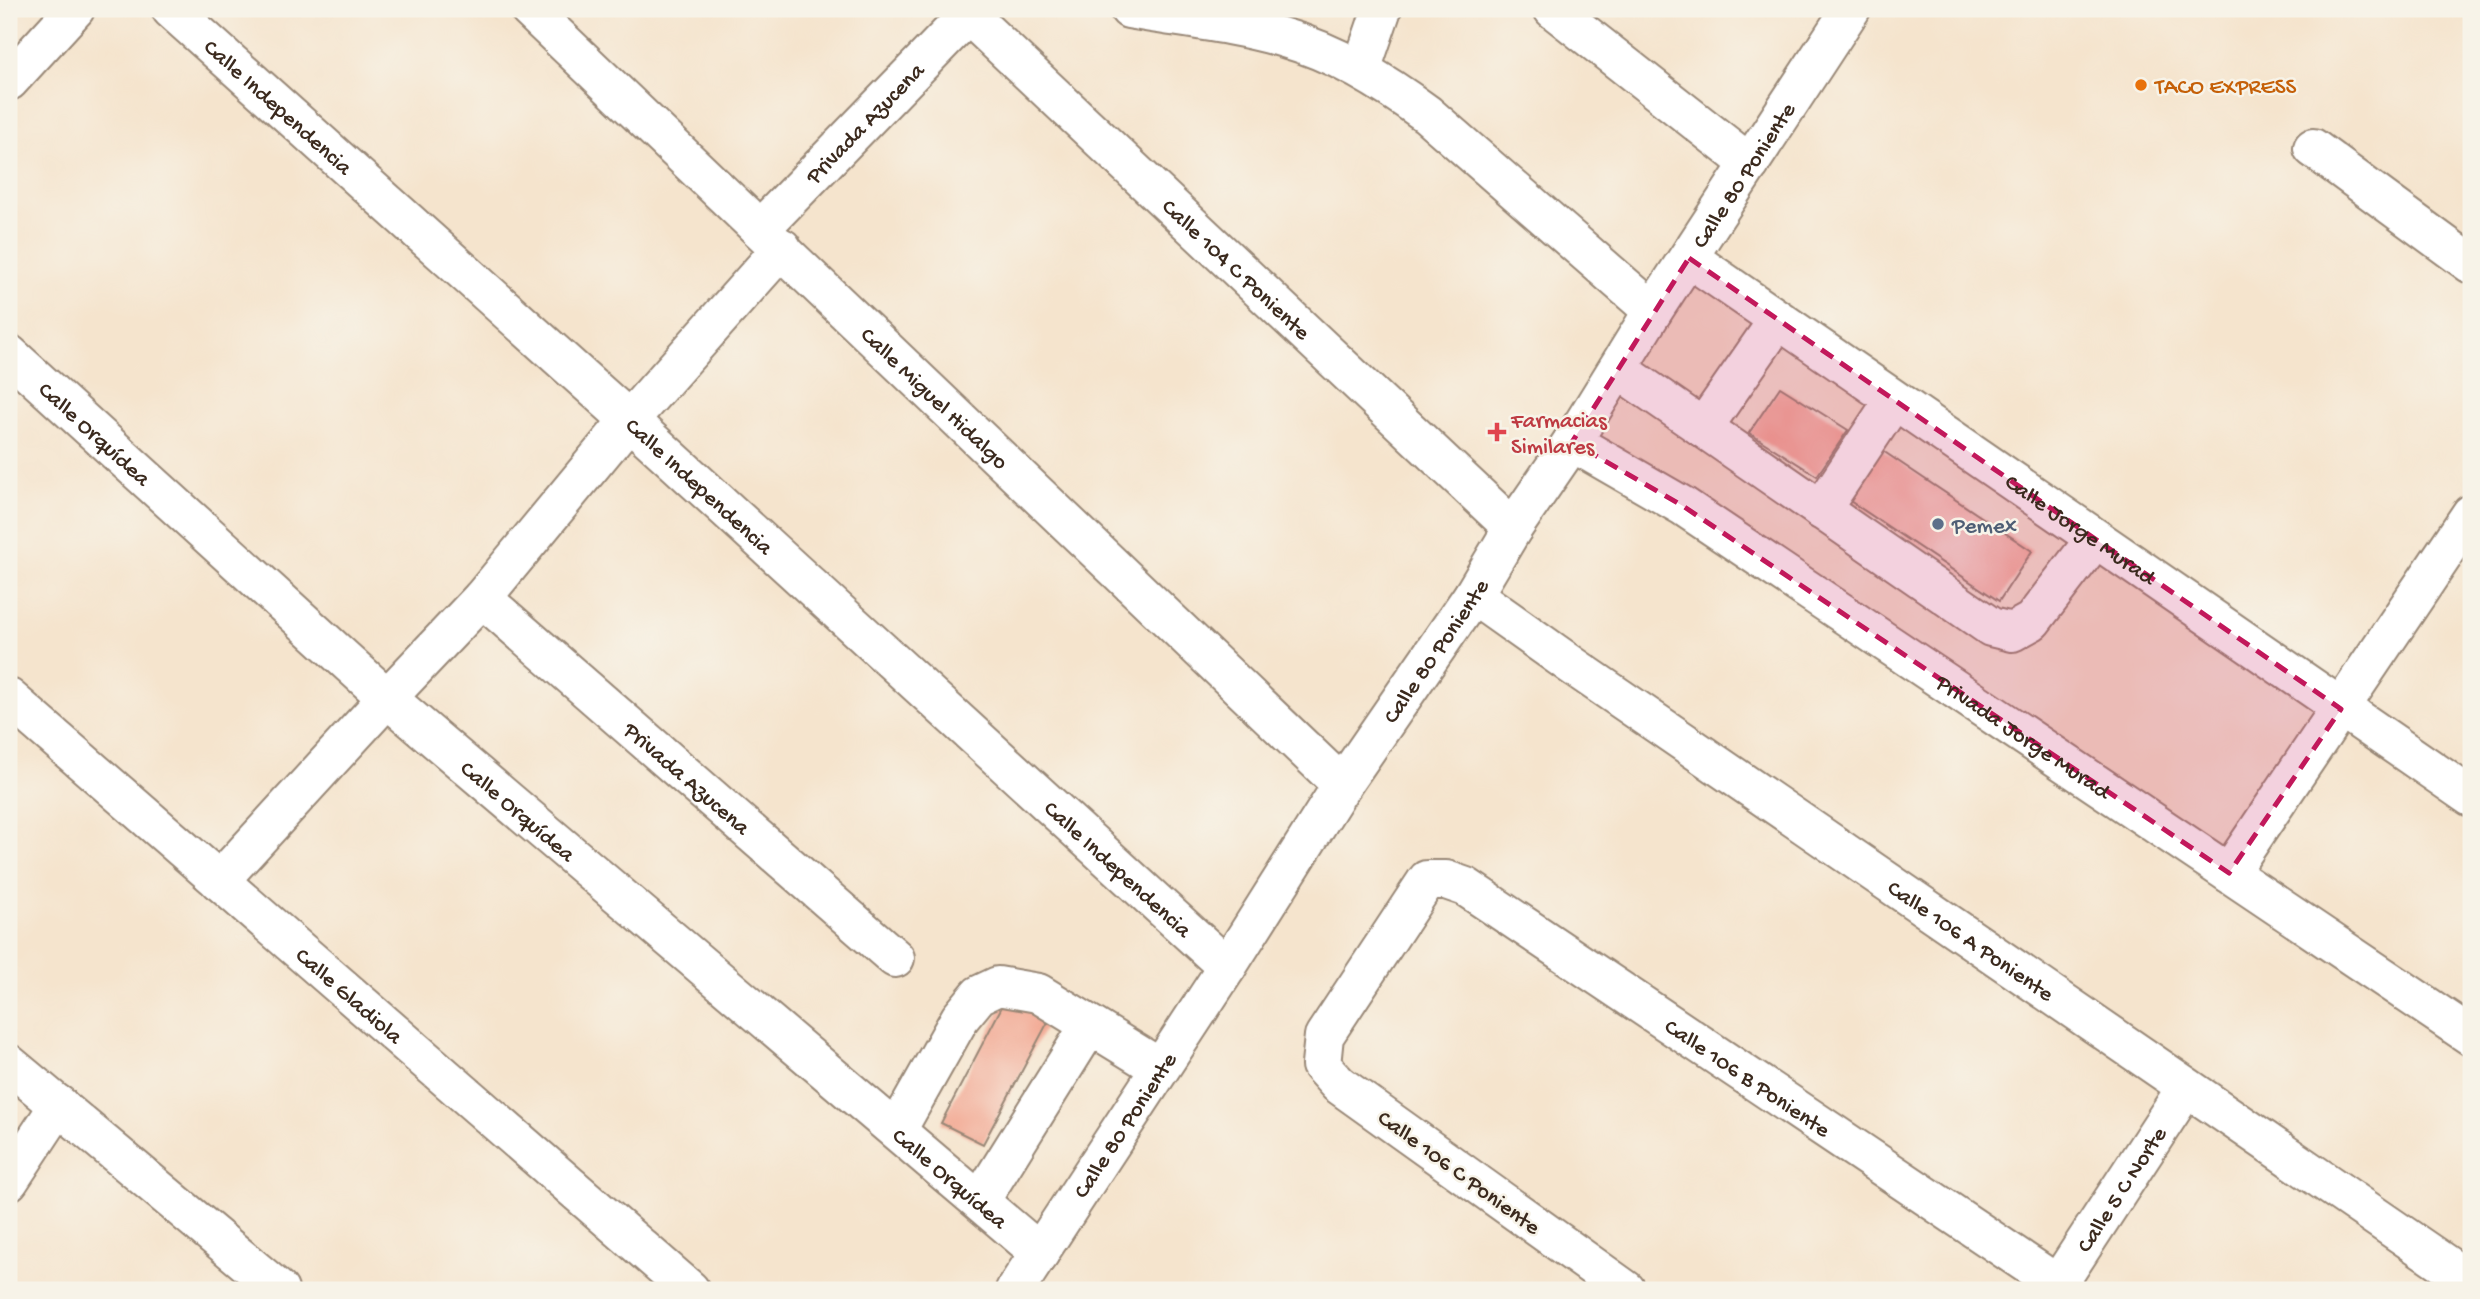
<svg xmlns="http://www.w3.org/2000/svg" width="2480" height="1299" viewBox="0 0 2480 1299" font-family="'Gochi Hand',sans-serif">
  <rect width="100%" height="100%" fill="#f7f3e8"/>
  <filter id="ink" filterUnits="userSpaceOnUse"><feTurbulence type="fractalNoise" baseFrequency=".0143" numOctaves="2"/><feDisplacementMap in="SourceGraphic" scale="14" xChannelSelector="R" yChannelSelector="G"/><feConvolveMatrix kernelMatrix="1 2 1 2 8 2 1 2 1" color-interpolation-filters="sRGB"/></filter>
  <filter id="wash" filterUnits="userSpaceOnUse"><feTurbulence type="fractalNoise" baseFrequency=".00686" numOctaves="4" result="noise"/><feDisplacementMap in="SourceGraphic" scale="28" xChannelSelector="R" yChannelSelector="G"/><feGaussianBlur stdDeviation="1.57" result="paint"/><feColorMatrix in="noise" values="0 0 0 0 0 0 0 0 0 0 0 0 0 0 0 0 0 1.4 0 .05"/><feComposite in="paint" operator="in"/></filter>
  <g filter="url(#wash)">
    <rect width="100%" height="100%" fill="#f5e4cd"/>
    <g id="blocks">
      <path fill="#f2a58f" d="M 1780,387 L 1848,430 L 1817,476 L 1749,433 Z
        M 1877,447 L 2032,551 L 1999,601 L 1844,497 Z
        M 1007,997 L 1049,1020 L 983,1144 L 941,1123 Z"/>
    </g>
  </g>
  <g filter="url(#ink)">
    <use href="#blocks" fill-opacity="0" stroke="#988776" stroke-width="2"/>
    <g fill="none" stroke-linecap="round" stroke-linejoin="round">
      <defs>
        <g id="minor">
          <path id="s1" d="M 171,9 L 629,420 L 1227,967"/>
          <path id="s2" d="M 529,9 L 1342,785"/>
          <path id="s3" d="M 962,9 L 1513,528"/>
          <path d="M 1129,9 C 1179,18 1232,23 1281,37 C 1335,52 1382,81 1427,114 L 1653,311"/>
          <path d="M 1553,9 L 1750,164"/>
          <path d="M 1361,70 L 1382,9"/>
          <path d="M 9,81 L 75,9"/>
          <path d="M 2313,148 L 2471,264"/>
          <path id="s4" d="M 760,229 L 968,15 L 980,9"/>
          <path id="s5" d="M 1689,258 L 2471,797"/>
          <path id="s6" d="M 9,354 L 387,698 L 1040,1253"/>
          <path d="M 1618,369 L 1991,627 L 2012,632 L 2032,621 L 2095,539"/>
          <path d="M 1703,428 L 1778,320"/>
          <path id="s7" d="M 1572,442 L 1683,506 L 2471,1036"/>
          <path d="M 1821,510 L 1894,400"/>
          <path id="s8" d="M 1473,595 L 1573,666 L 2471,1282"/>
          <path id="s9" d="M 482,598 L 895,958"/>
          <path id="s10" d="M 9,698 L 690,1290"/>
          <path d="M 2229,873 L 2471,514"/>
          <path d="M 219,881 L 387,698 L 482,598 L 629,420 L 782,248"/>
          <path d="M 9,1064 L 279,1290"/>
          <path d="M 897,1130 L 960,1018 L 979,995 L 998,986 L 1038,993 L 1160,1068"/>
          <path d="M 9,1181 L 59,1105"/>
          <path d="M 980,1201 L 1090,1025"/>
          <path id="s11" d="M 1015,1290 L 1227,967 L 1342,785 L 1473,595 L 1513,528 L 1572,442 L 1653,311 L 1851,9"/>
          <path id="s12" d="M 1626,1290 L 1338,1084 L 1321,1065 L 1324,1036 L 1427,880 L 1446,880 L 1466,887 L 2066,1290"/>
          <path id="s13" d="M 2054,1290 L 2186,1088"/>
        </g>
      </defs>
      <use href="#minor" stroke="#988776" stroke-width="42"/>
      <use href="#minor" stroke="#fff" stroke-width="38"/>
    </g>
  </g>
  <path fill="#c2185b" fill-opacity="0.2" stroke="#c2185b" stroke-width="5" stroke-dasharray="14 9" stroke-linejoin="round" d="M 1689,258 L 2341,709 L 2229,873 L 1683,506 L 1572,442 Z"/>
  <circle fill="#e8710a" stroke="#f7f3e8" stroke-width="2.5" cx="2141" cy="85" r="7"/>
  <path fill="#e0444e" stroke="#f7f3e8" stroke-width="2.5" d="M1493.5 421.5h7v7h7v7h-7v7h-7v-7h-7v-7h7z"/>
  <circle fill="#5c6f8a" stroke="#f7f3e8" stroke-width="2.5" cx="1938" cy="524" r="7"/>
  <g text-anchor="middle" stroke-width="5" stroke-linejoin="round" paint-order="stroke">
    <g font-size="23" fill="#c56008" stroke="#f7f3e8" text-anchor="start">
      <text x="2155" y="93">TACO EXPRESS</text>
    </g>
    <g font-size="23" fill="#3b2a1e" stroke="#f7f3e8">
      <text dy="8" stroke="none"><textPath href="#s1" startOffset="145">Calle Independencia</textPath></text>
      <text dy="8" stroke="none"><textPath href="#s4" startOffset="149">Privada Azucena</textPath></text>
      <text dy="8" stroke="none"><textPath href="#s11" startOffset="1332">Calle 80 Poniente</textPath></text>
      <text dy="8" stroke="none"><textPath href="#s3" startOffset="378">Calle 104 C Poniente</textPath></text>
      <text dy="8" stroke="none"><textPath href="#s2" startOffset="562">Calle Miguel Hidalgo</textPath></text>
      <text dy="8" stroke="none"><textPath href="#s6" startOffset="117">Calle Orquídea</textPath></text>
      <text dy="8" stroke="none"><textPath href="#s1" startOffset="712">Calle Independencia</textPath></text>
      <text dy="8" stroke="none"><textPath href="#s5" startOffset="476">Calle Jorge Murad</textPath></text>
      <text dy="8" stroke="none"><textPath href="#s11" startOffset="765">Calle 80 Poniente</textPath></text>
      <text dy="8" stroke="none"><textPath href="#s7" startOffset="539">Privada Jorge Murad</textPath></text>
      <text dy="8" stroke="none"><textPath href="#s9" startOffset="273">Privada Azucena</textPath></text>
      <text dy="8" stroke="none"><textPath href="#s6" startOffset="684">Calle Orquídea</textPath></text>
      <text dy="8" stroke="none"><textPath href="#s1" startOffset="1279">Calle Independencia</textPath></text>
      <text dy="8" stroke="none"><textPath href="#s8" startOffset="606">Calle 106 A Poniente</textPath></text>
      <text dy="8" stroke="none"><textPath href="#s10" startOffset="452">Calle Gladiola</textPath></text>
      <text dy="8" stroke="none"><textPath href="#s12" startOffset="976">Calle 106 B Poniente</textPath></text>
      <text dy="8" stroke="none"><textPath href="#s11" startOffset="198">Calle 80 Poniente</textPath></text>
      <text transform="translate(1460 1171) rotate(36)" y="8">Calle 106 C Poniente</text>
      <text dy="8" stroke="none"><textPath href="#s6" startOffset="1251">Calle Orquídea</textPath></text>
      <text dy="8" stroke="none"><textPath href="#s13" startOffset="121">Calle 5 C Norte</textPath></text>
    </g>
    <g font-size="23" fill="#be3a42" stroke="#f7f3e8" text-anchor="start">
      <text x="1511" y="427">Farmacias<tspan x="1511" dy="26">Similares</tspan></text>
    </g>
    <g font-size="23" fill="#4e5e75" stroke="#f7f3e8" text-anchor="start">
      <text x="1952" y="532">Pemex</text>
    </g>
  </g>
  <rect width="2480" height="1299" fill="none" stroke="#f7f3e8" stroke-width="35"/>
</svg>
